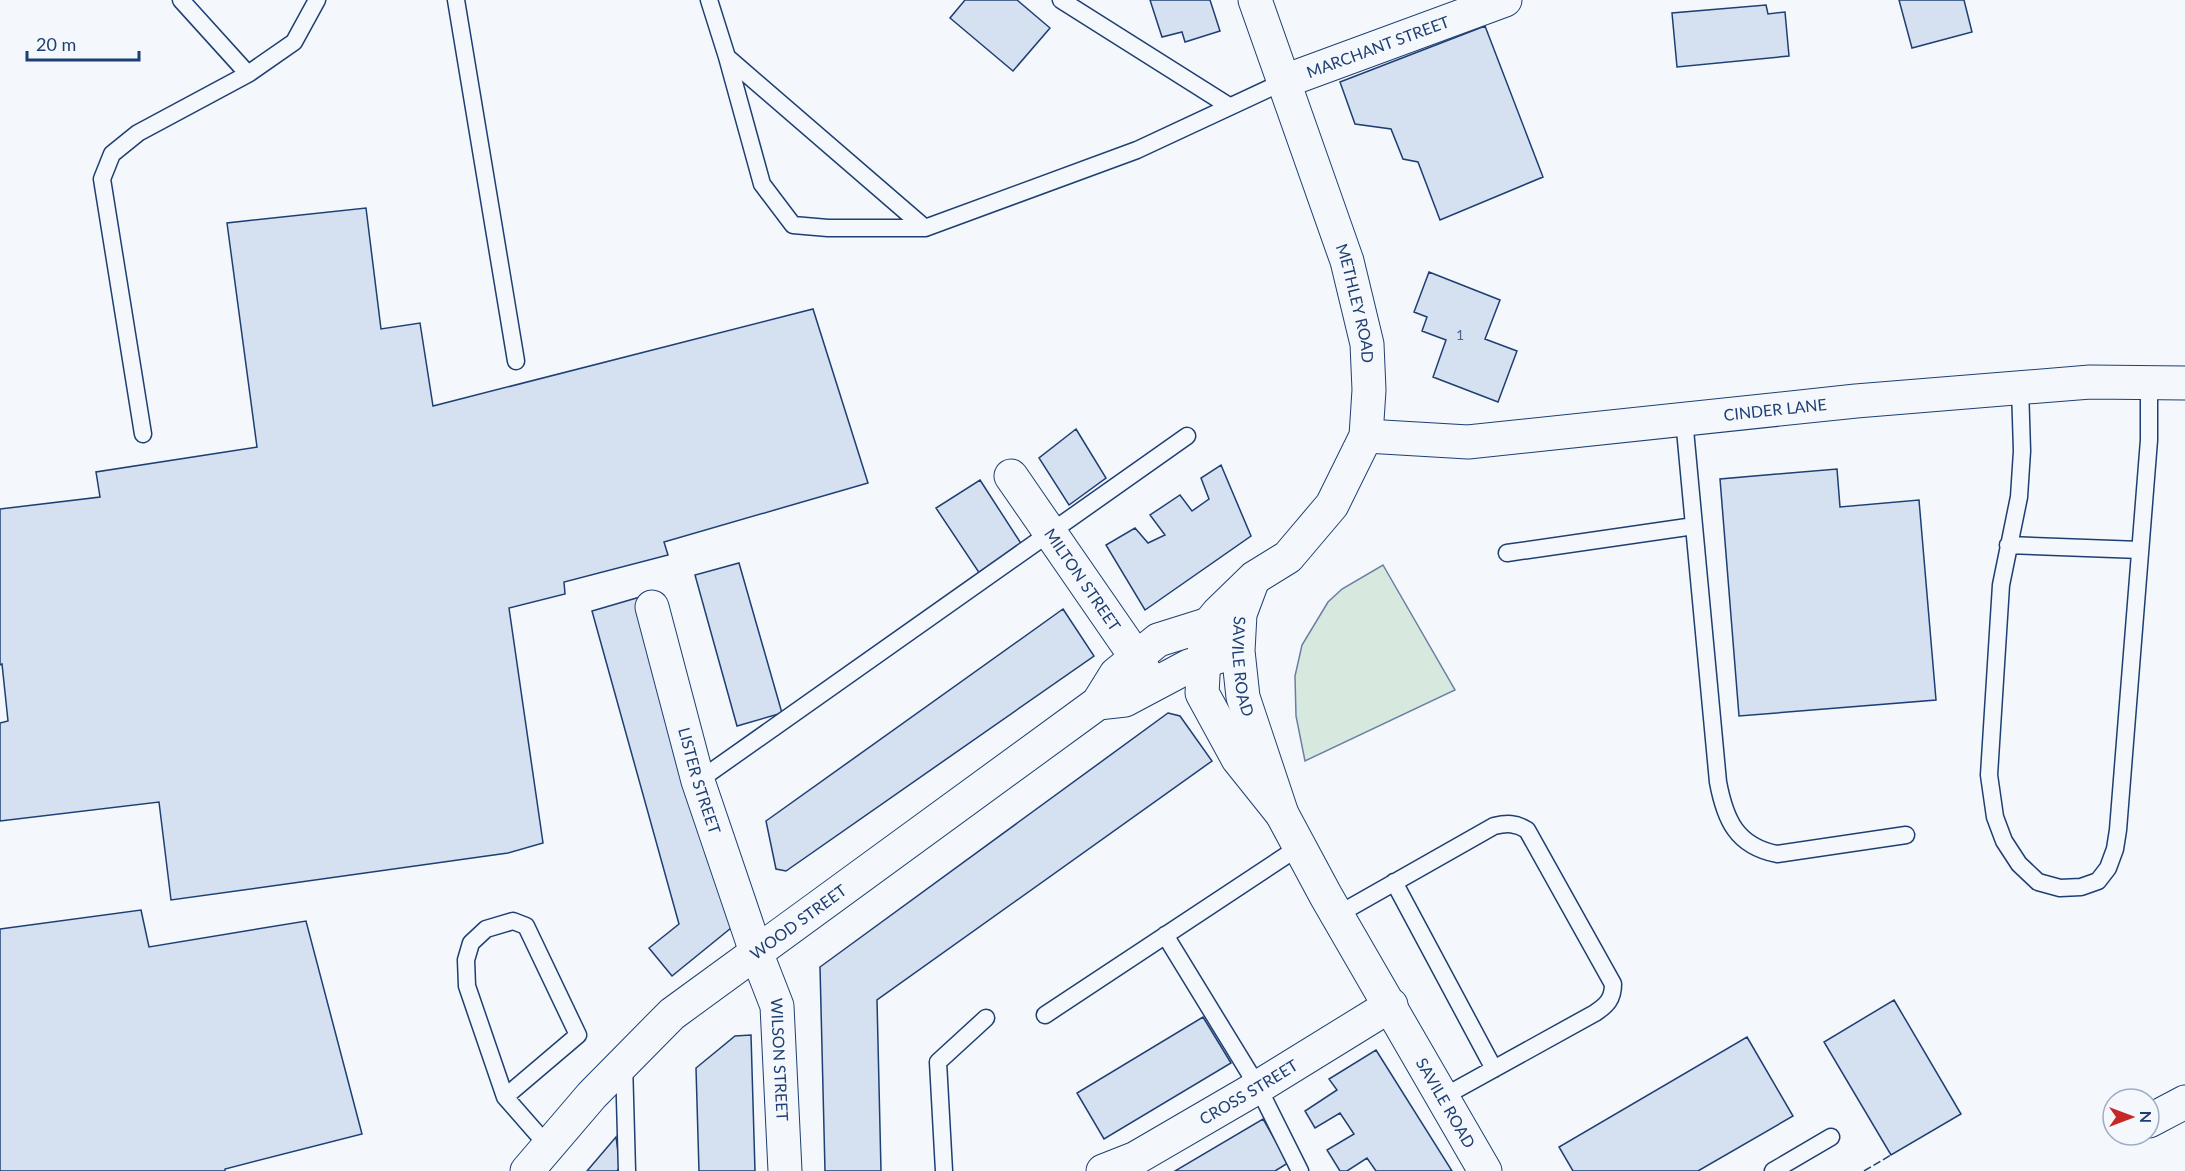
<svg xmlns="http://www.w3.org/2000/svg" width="2185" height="1171" viewBox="0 0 2185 1171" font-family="Lato,sans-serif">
  <rect width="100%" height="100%" fill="#f4f7fb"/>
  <path fill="#d7e8df" stroke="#687fa3" stroke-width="1.5" d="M 1383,565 L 1455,690 L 1305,761 L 1296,716 L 1295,676 L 1302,645 L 1328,602 L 1342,589 Z"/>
  <path fill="#d5e0f0" stroke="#1d3f73" stroke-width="1.5" d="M 965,0 L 1017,0 L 1050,28 L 1013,71 L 950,18 Z
    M 1150,0 L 1210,0 L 1220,31 L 1185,42 L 1182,32 L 1162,37 Z
    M 1899,0 L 1964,0 L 1972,32 L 1912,48 Z
    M 1766,5 L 1768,14 L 1785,12 L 1789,56 L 1677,67 L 1672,13 Z
    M 1485,26 L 1543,177 L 1440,220 L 1418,162 L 1403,159 L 1391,129 L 1355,124 L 1340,82 Z
    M 366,208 L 381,329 L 420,323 L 433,406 L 813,309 L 868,483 L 664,542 L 668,555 L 564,582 L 565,594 L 509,608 L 543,843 L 508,853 L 171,900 L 159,802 L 0,821 L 0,723 L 8,721 L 2,664 L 0,665 L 0,509 L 100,497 L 96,472 L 257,447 L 227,223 Z
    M 1429,272 L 1500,300 L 1485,339 L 1517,351 L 1498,402 L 1433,377 L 1446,340 L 1422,331 L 1427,317 L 1414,312 Z
    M 1076,429 L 1106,478 L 1069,505 L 1039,458 Z
    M 1221,465 L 1251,536 L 1145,610 L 1106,545 L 1135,528 L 1148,543 L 1165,535 L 1150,515 L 1180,495 L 1192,511 L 1209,499 L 1201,478 Z
    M 1837,469 L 1840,507 L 1919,500 L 1936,700 L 1739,716 L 1720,479 Z
    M 980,480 L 1022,545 L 980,574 L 936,508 Z
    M 739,563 L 782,713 L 737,726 L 695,575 Z
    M 640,597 L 731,928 L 672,976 L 649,948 L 679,924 L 592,611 Z
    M 1063,609 L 1094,656 L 786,871 L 776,869 L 766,821 Z
    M 1168,713 L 1180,716 L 1212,761 L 877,1000 L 881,1171 L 825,1171 L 820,967 Z
    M 141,910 L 149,947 L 306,921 L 362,1134 L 225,1169 L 225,1171 L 0,1171 L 0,929 Z
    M 1894,1000 L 1961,1114 L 1891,1155 L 1824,1042 Z
    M 1203,1017 L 1231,1063 L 1104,1139 L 1077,1093 Z
    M 751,1035 L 755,1171 L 699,1171 L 696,1068 L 735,1036 Z
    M 1747,1037 L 1793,1116 L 1698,1171 L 1573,1171 L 1559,1147 Z
    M 1376,1050 L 1452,1171 L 1376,1171 L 1367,1158 L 1347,1171 L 1340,1171 L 1327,1150 L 1354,1134 L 1340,1113 L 1315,1128 L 1305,1111 L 1337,1090 L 1329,1079 Z
    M 1263,1119 L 1288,1163 L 1275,1171 L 1175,1171 Z
    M 616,1137 L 620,1167 L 617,1171 L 587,1171 Z"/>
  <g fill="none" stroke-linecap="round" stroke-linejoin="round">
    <defs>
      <path id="service" d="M 181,0 L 248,74
        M 456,0 L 516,361
        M 709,0 L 727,57 L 762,184 L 793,225 L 828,228 L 925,228 L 1137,150 L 1285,81
        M 1061,0 L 1229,106
        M 727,57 L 925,228
        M 2020,387 L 2022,451 L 2019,497 L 2001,585 L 1989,775 L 1995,817 L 2004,841 L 2019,864 L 2038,882 L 2060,888 L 2081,887 L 2098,881 L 2108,868 L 2115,849 L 2118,830 L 2149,440 L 2149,382
        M 1684,419 L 1718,782 C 1725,819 1736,846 1777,854 L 1906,835
        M 143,434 L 102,179 L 112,154 L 138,133 L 248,74 L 294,42 L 317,0
        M 2008,545 L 2140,550
        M 1507,553 L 1694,526
        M 698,781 L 1187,436
        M 1394,882 L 1494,1069
        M 1337,915 L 1494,826 C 1507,823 1516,823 1527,830 L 1613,984 C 1613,999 1607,1005 1595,1013 L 1443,1097
        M 1165,935 L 1258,1087 L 1300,1171
        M 1045,1015 L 1299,847
        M 624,1063 L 627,1171
        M 505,1097 L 578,1035 L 526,926 L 513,921 L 486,929 L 471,943 L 466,960 L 467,986 L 505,1097 L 548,1146
        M 944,1171 L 938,1062 L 986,1018
        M 1773,1171 L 1831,1137"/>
      <g id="minor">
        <path id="s1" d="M 1285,81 L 1505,0"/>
        <path id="s2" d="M 1366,436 L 1468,442 L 1856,401 L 2090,382 L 2185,383"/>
        <path id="s3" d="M 1011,476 L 1136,657 L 1151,683"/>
        <path id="s4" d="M 652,607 L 698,781 L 756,952 L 777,1006 L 785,1171"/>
        <path d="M 2149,1121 L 2185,1102"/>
        <path id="s5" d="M 1103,1171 L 1136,1158 L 1258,1087 L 1391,1005"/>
      </g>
      <g id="tertiary">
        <path d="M 1098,703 L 1125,700 L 1189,666 L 1230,653"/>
        <path id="s6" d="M 527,1171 L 592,1095 L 672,1014 L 1098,703 L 1116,674 L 1158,640 L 1209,624 L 1233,629"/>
      </g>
      <g id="primary">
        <path id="s7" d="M 1255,0 L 1347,261 L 1367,344 L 1369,390 L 1366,436 L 1332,505 L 1288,557 L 1254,578 L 1218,613 L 1209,624 L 1205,641 L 1202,693 L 1238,759 L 1282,814"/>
        <path id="s8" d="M 1252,582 L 1240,614 L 1238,651 L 1243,697 L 1282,814 L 1326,896 L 1485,1171"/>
      </g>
    </defs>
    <use href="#service" stroke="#1d3f73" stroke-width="19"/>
    <use href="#minor" stroke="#1d3f73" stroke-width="35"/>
    <use href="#tertiary" stroke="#1d3f73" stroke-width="35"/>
    <use href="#primary" stroke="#1d3f73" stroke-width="35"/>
    <use href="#service" stroke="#f4f7fb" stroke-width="16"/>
    <use href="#minor" stroke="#f4f7fb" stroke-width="33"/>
    <use href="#tertiary" stroke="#f4f7fb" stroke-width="33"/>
    <use href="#primary" stroke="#f4f7fb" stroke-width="33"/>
    <path stroke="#1d3f73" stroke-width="1.5" stroke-dasharray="8 3" stroke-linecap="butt" d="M 1864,1171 L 1891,1155"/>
  </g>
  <g text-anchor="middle" stroke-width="4.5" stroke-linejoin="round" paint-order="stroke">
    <g font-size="14" fill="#4b6792">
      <text x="1460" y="340">1</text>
    </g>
    <g font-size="16" fill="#1d3f73" stroke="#f4f7fb">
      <text dy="6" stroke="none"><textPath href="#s1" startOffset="99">MARCHANT STREET</textPath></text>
      <text dy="6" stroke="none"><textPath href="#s7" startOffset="320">METHLEY ROAD</textPath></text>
      <text dy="6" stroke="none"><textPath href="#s2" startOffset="411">CINDER LANE</textPath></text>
      <text dy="6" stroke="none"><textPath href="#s3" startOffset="126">MILTON STREET</textPath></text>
      <text dy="6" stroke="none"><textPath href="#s8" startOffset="87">SAVILE ROAD</textPath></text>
      <text dy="6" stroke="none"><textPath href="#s4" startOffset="180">LISTER STREET</textPath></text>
      <text dy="6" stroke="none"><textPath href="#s6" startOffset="370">WOOD STREET</textPath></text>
      <text dy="6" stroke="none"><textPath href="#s4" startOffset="472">WILSON STREET</textPath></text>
      <text dy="6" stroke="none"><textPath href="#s5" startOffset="166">CROSS STREET</textPath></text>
      <text dy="6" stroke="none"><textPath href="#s8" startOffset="573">SAVILE ROAD</textPath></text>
    </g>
  </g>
  <g transform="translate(2131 1117) rotate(90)"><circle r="28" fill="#f4f7fb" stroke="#9eadc5" stroke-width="1.5"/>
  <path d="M0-4.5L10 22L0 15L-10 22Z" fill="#c62828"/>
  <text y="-9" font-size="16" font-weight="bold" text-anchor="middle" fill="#1d3f73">N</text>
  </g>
  <path d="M27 51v9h112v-9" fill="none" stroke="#1d3f73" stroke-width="3"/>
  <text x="36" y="51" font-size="18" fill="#1d3f73" stroke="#f4f7fb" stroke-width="4.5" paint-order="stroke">20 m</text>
</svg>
